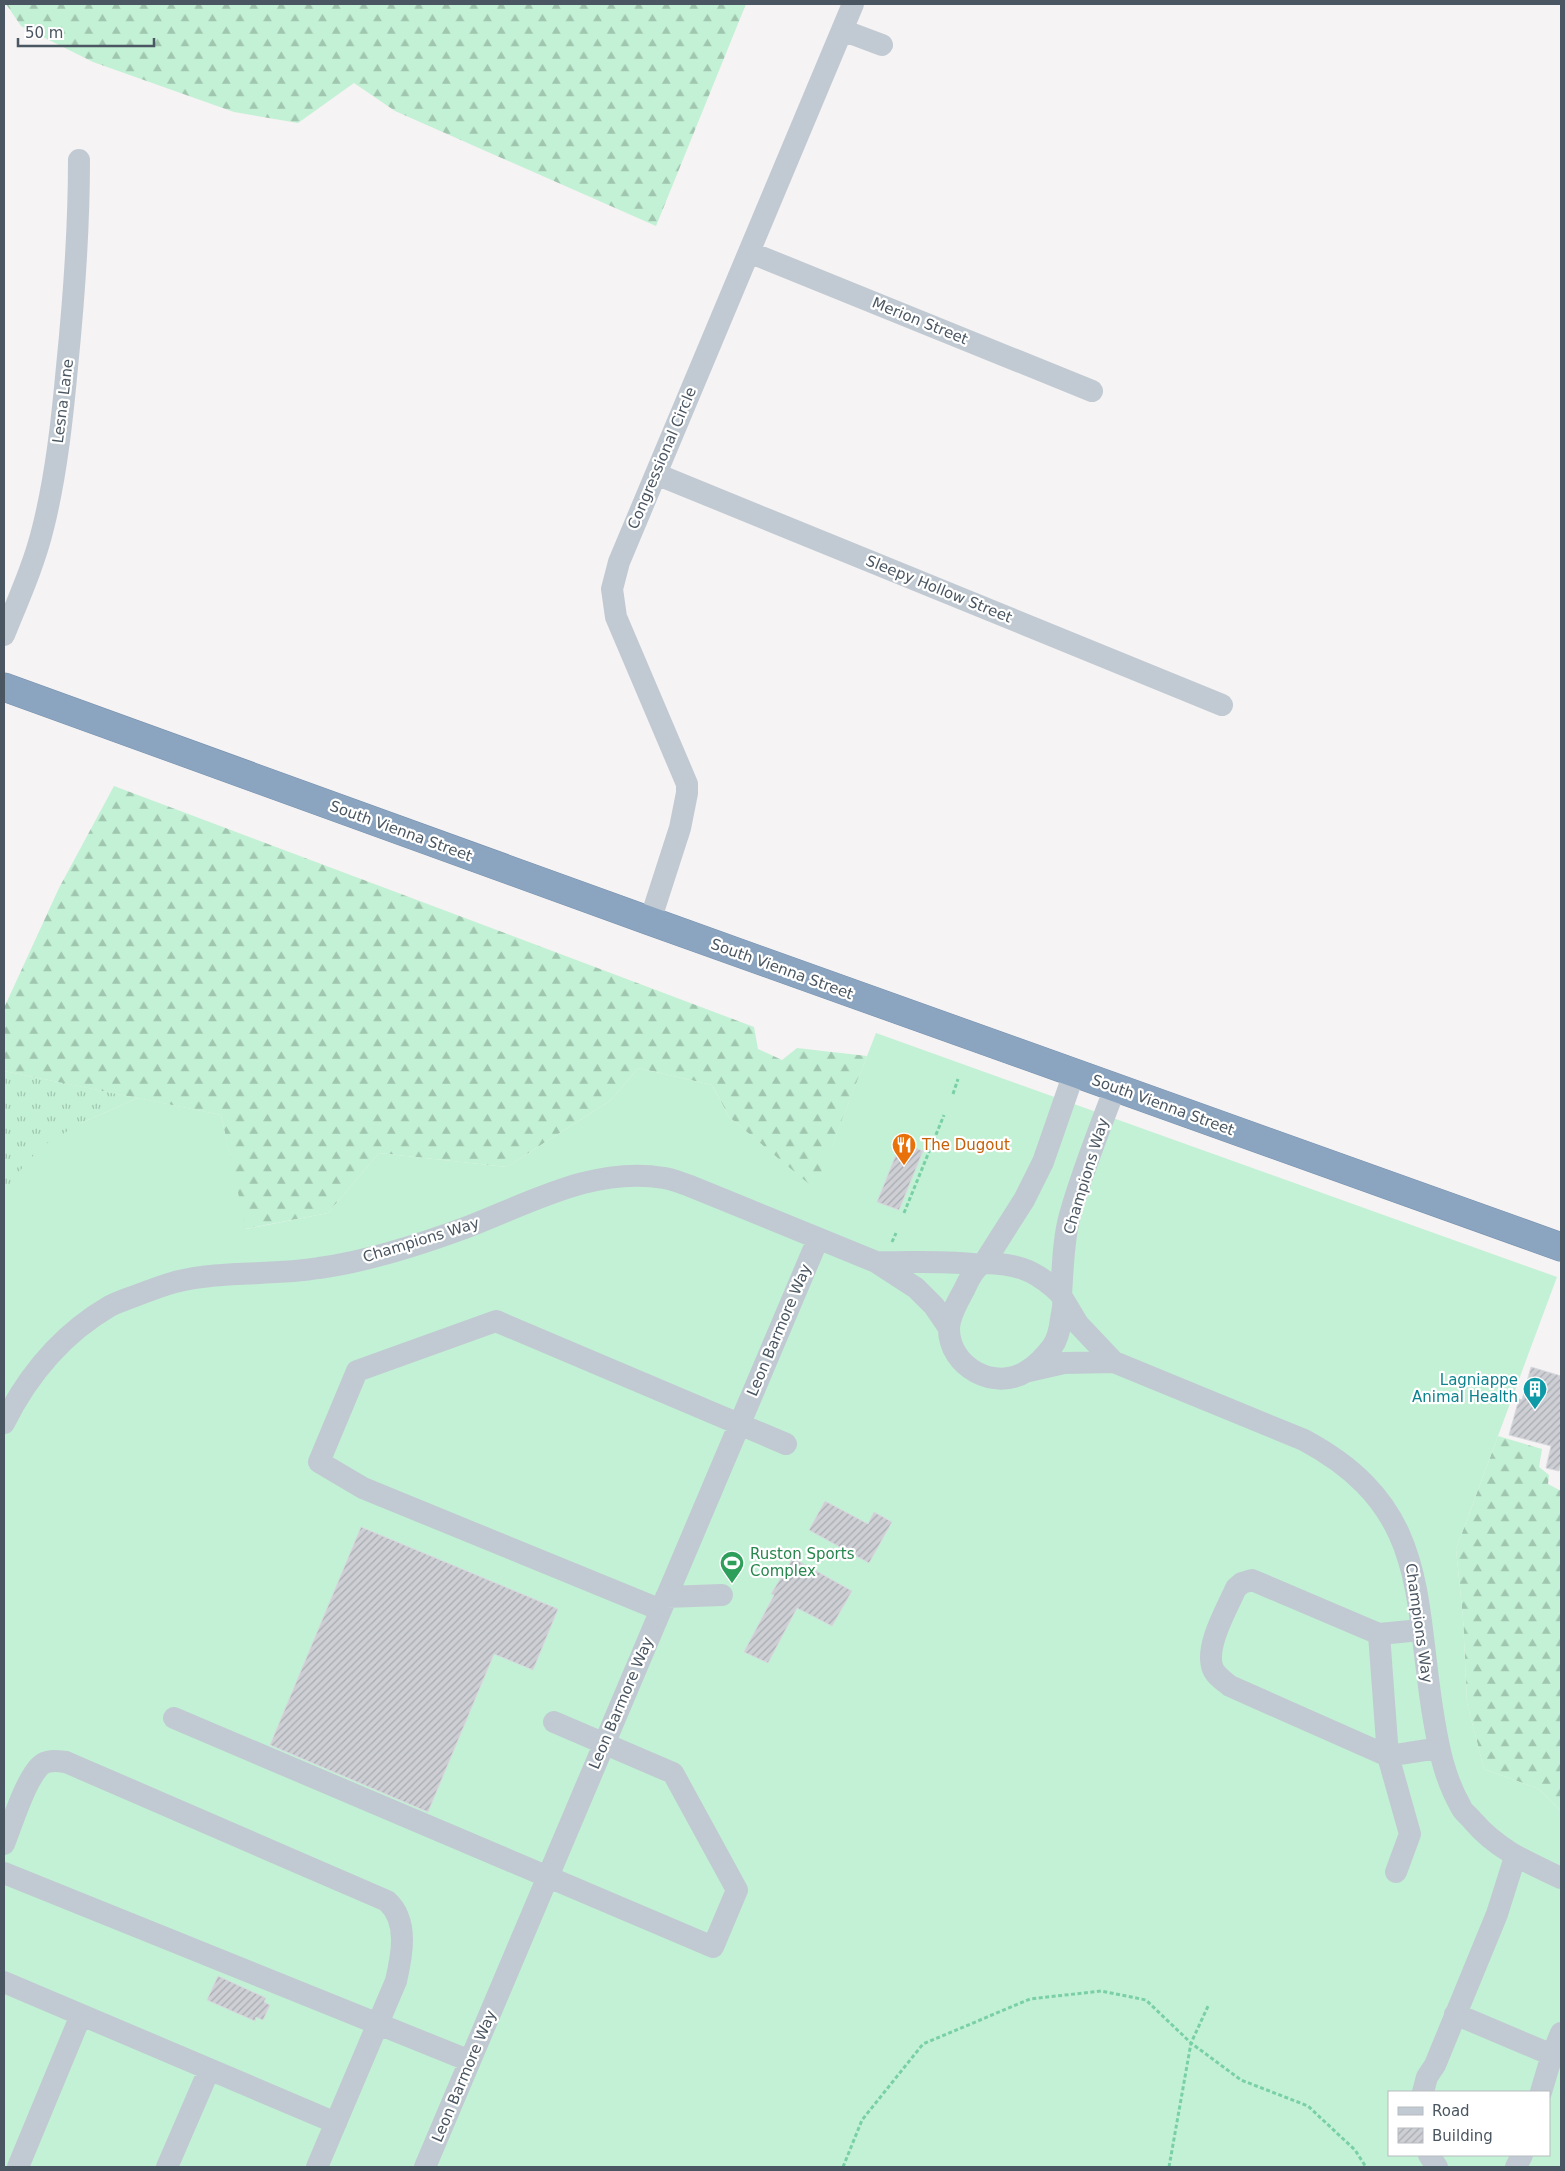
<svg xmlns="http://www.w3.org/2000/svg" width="1565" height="2171" viewBox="0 0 1565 2171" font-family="'DejaVu Sans',sans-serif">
  <defs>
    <pattern id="grass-tufts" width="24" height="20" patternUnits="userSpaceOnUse" patternTransform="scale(1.25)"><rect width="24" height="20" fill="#c3f1d5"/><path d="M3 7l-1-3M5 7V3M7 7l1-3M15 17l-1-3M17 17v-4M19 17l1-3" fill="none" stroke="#a0c6b0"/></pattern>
    <pattern id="forest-firs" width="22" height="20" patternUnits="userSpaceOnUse" patternTransform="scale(1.25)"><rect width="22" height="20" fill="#c3f1d5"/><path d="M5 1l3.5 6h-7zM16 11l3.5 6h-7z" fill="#a0c6b0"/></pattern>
    <pattern id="building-hatch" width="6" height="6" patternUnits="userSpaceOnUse" patternTransform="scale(1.25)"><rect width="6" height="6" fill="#cdcfd5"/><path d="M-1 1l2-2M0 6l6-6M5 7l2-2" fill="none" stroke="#a8abb0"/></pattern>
  </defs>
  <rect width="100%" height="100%" fill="#f5f3f3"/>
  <path fill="url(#grass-tufts)" d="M 4,1071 L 138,1098 L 81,1123 L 4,1193 Z"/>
  <path fill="url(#forest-firs)" d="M 6,4 L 746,4 L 656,226 L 395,111 L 354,83 L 298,123 L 234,112 L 93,62 L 21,26 Z
    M 114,786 L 754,1027 L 758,1049 L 782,1060 L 797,1048 L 867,1056 L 815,1190 L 729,1117 L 712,1085 L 638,1068 L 611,1100 L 507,1167 L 379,1153 L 328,1213 L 245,1229 L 221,1115 L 4,1071 L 4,1008 L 59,888 Z
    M 1498,1436 L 1542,1449 L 1539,1467 L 1549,1475 L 1548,1484 L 1561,1491 L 1561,1811 L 1539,1789 L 1484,1769 L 1467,1703 L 1463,1618 L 1456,1549 Z"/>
  <path fill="#c3f1d5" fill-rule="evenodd" d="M 876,1033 L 1557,1277 L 1456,1549 L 1463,1618 L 1467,1703 L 1484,1769 L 1539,1789 L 1561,1811 L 1561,2167 L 4,2167 L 4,1193 L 16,1175 L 41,1147 L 81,1123 L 138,1098 L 221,1115 L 246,1229 L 328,1213 L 379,1153 L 507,1167 L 611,1100 L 638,1068 L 712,1085 L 729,1117 L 815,1189 ZM 1389,2092 L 1549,2092 L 1549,2155 L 1389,2155 Z"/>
  <path fill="url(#building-hatch)" stroke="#d7d9de" d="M 901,1142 L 923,1151 L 899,1210 L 877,1202 Z
    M 1531,1367 L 1561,1376 L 1561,1464 L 1559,1471 L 1546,1468 L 1551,1446 L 1509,1435 L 1519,1399 L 1522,1400 Z
    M 825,1501 L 868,1524 L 874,1512 L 892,1522 L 869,1563 L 809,1530 Z
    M 361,1527 L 558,1609 L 533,1670 L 494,1654 L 428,1812 L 270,1745 Z
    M 793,1558 L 852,1591 L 832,1626 L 797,1608 L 768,1663 L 744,1652 L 774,1595 L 771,1594 Z
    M 218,1976 L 266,1998 L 264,2002 L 270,2005 L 263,2020 L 256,2017 L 255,2021 L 207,2000 Z"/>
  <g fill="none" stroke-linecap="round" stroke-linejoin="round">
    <defs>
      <path id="highway" d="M 4,687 L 650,921 L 1561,1247"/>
    </defs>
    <use href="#highway" stroke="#7690ad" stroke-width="29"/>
    <path stroke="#7ad0a6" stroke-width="3" stroke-dasharray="4 2.5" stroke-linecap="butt" d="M 953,1094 L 958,1079
      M 904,1213 L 944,1115
      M 892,1242 L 896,1233
      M 843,2167 L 862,2120 L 923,2044 L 1030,1999 L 1101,1991 L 1146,2000 L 1191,2043 L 1241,2080 L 1308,2106 L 1355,2150 L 1366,2167
      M 1169,2167 L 1191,2043 L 1209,2004"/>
    <path stroke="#c1cad2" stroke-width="22" d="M 842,30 L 882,45
      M 749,252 L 1092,391
      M 656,474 L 1222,705
      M 4,635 C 18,600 34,565 43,528 C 56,476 62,421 67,367 C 74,298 79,230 79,160
      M 650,921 L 680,828 L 687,793 L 687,784 L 616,617 L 612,589 L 619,562 L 853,4
      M 876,1262 C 910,1263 947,1260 980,1265
      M 984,1263 C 1014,1264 1031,1268 1054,1288 C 1057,1291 1062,1294 1063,1300 C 1064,1305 1062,1313 1061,1319 C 1060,1328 1058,1339 1052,1347 C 1045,1356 1037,1365 1027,1371 C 995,1392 949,1367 949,1329 C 949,1316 958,1301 964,1290 C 968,1281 975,1267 984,1263 Z
      M 984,1263 L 1024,1200 L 1043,1162 L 1074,1073
      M 1061,1294 C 1063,1268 1063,1240 1070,1215 C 1082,1172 1099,1130 1115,1088
      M 1063,1299 L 1078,1324 L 1114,1362 L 1304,1440 C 1431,1508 1413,1598 1434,1720 C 1439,1750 1445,1779 1461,1807 C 1463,1812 1469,1816 1473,1821 C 1498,1850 1527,1862 1561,1878
      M 1029,1371 L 1064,1363 L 1114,1362
      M 4,1423 C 28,1375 62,1334 110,1306 C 118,1302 127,1299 135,1296 C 148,1291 161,1286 175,1282 C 221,1270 272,1276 319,1268 C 370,1261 422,1244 470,1226 C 532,1202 596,1166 664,1178 C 673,1179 681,1183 690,1186 L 876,1262 L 916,1288 L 934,1306 L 949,1328
      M 666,1597 L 722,1595
      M 661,1610 L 363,1488 L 319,1462 L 357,1371 L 496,1321 L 786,1444
      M 1421,1630 L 1379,1634 L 1252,1580 L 1242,1583 L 1236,1588 C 1227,1609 1206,1644 1212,1666 C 1214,1675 1224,1681 1230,1686 L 1388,1756 L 1439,1748
      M 1379,1634 L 1388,1756 L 1410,1834 L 1396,1872
      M 174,1718 L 713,1947 L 737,1890 L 673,1773 L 554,1722
      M 4,1844 C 12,1824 25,1781 40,1766 C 47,1759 57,1761 66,1762 L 387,1901 C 409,1921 402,1955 396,1981 L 317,2167
      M 4,1873 L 470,2061
      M 4,1982 L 336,2123
      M 1455,2014 L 1552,2055
      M 1423,2092 L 1427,2077 L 1435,2065 L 1497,1914 L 1515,1857
      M 1541,2092 L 1552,2055 L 1561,2033
      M 1429,2155 L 1437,2167
      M 18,2167 L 81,2015
      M 167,2167 L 209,2070
      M 425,2167 L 818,1239
      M 1516,2167 L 1522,2155"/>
    <use href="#highway" stroke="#8ba5c1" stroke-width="28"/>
  </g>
  <defs>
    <symbol id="restaurant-pin" viewBox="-11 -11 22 30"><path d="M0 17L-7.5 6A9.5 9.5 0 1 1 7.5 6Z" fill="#e8710a" stroke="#fff"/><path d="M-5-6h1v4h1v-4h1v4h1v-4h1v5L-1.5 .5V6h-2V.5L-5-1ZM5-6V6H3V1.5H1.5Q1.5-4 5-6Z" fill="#fff"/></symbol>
    <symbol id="building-pin" viewBox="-11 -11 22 30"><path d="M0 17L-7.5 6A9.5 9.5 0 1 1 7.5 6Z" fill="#0f9aa8" stroke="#fff"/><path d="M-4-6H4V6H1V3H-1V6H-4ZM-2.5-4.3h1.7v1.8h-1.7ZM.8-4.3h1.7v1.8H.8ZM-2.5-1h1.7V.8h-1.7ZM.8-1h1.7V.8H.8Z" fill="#fff"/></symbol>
    <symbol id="stadium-pin" viewBox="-11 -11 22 30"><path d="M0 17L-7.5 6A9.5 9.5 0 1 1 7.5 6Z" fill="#2e9e5b" stroke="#fff"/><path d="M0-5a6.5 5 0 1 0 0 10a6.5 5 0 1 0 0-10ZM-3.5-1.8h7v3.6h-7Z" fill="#fff"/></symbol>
  </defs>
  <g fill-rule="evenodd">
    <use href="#restaurant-pin" x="890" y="1131" width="28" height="38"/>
    <use href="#building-pin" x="1521" y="1375" width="28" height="38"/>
    <use href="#stadium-pin" x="718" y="1549" width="28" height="38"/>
  </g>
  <g text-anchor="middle" stroke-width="4.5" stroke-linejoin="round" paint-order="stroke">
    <g font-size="15" fill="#4a5661" stroke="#fff">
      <text transform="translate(920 321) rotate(22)" y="5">Merion Street</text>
      <text transform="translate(63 401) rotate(-83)" y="5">Lesna Lane</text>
      <text transform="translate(662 458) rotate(-67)" y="5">Congressional Circle</text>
      <text transform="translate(939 589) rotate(22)" y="5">Sleepy Hollow Street</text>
      <text transform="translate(401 831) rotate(20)" y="5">South Vienna Street</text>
      <text transform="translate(782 969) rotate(20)" y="5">South Vienna Street</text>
      <text transform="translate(1163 1105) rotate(20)" y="5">South Vienna Street</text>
      <text transform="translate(1086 1176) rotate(-73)" y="5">Champions Way</text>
      <text transform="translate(421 1240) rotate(-17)" y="5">Champions Way</text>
      <text transform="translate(779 1330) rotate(-67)" y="5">Leon Barmore Way</text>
      <text transform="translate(1419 1623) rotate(82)" y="5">Champions Way</text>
      <text transform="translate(621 1703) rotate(-67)" y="5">Leon Barmore Way</text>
      <text transform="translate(464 2076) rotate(-67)" y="5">Leon Barmore Way</text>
    </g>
    <g font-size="15" fill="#c56008" stroke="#fff" text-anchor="start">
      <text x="922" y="1150">The Dugout</text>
    </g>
    <g font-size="15" fill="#0d838f" stroke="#fff" text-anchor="end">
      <text x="1518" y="1385">Lagniappe<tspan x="1518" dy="17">Animal Health</tspan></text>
    </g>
    <g font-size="15" fill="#27864d" stroke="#fff" text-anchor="start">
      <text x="750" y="1559">Ruston Sports<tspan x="750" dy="17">Complex</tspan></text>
    </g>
  </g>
  <rect width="1565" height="2171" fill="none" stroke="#4a5661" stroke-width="10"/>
  <rect x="1388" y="2091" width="162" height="65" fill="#ffffff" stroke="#b7bbc0"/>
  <rect x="1398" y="2107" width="25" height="8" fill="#c1cad2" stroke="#b7bbc0"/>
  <text x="1432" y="2116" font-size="15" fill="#4a5661">Road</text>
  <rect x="1398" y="2128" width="25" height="15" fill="url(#building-hatch)" stroke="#b7bbc0"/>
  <text x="1432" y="2141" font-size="15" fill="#4a5661">Building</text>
  <path d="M18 38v8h136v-8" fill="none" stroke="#4a5661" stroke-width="2.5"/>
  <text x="25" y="38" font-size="15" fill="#4a5661" stroke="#ffffff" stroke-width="4" paint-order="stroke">50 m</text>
</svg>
